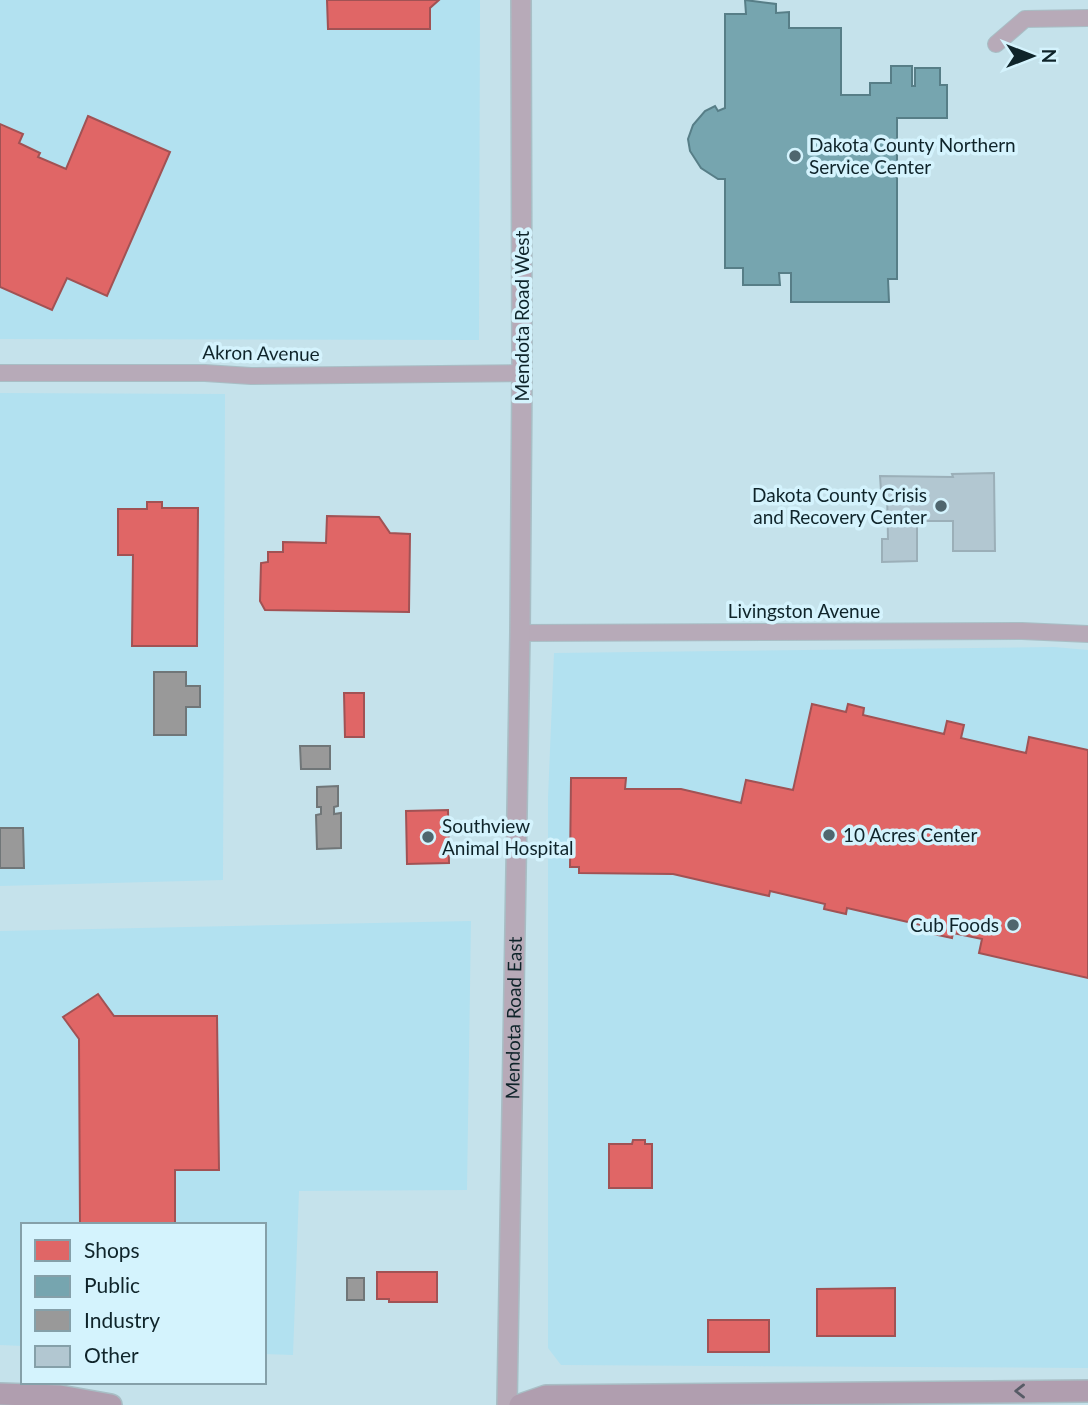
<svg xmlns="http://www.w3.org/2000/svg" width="1088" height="1405" viewBox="0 0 1088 1405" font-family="Lato,sans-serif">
  <rect width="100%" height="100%" fill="#c5e2eb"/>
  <path fill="#b2e1f0" d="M 0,0 L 480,0 L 479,340 L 0,339 Z
    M 0,393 L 225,394 L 223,880 L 0,886 Z
    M 1054,647 L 1088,650 L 1088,1368 L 561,1365 L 548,1348 L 548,798 L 554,653 Z
    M 471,921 L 467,1190 L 299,1191 L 293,1355 L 264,1354 L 264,1225 L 23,1225 L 23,1346 L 0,1345 L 0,931 Z"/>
  <path fill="#e06666" stroke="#a15254" stroke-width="2" d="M 327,0 L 439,0 L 430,8 L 430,29 L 328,29 Z
    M 88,116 L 170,152 L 107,296 L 67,278 L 52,310 L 0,287 L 0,124 L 23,134 L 19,143 L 40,153 L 38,157 L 66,169 Z
    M 147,502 L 162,502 L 162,508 L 198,508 L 197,646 L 132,646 L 133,555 L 118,555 L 118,509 L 147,509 Z
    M 327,516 L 379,517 L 390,533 L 410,534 L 409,612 L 265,610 L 260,601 L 261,563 L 268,562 L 268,552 L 283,552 L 283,542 L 326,543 Z
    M 344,693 L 364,693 L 364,737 L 345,737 Z
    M 812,704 L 846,712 L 848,704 L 864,708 L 863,715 L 944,734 L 947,721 L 964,725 L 961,738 L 1026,753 L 1029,737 L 1088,750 L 1088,978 L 979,953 L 982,939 L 953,933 L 952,938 L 933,934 L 934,928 L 847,908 L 846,914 L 824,909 L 825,904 L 770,891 L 769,896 L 673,874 L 579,873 L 579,867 L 570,867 L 571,778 L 626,778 L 625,789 L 681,789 L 741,803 L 746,780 L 793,790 Z
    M 448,810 L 449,863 L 407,864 L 406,811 Z
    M 98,994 L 114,1016 L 217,1016 L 219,1170 L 175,1170 L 175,1225 L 80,1225 L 79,1039 L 63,1017 Z
    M 633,1140 L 645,1140 L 645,1144 L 652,1144 L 652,1188 L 609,1188 L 609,1144 L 632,1144 Z
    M 377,1272 L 437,1272 L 437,1302 L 389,1302 L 389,1299 L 377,1299 Z
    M 895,1288 L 895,1336 L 817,1336 L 817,1289 Z
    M 708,1320 L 769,1320 L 769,1352 L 708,1352 Z"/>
  <path fill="#76a5af" stroke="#577e87" stroke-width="2" d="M 745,0 L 776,4 L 776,13 L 789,12 L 789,28 L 841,28 L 841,95 L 870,95 L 870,83 L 891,83 L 891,66 L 912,66 L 912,86 L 915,86 L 915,68 L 940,68 L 940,85 L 947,85 L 947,118 L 897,118 L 897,279 L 888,279 L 889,302 L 791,302 L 791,273 L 779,273 L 780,285 L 743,285 L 743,268 L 725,268 L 725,179 L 718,179 L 701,168 L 690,151 L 688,139 L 693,125 L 705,111 L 715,106 L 718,111 L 725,108 L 725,14 L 746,14 Z"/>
  <path fill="#999" stroke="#707678" stroke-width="2" d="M 154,672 L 186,672 L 186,686 L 200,686 L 200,707 L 186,707 L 186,735 L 154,735 Z
    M 300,746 L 330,746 L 330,769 L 301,769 Z
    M 338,786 L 338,806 L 334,807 L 334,814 L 341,813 L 341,848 L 317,849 L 316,815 L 321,814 L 321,807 L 317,807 L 317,787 Z
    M 0,828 L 23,828 L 24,868 L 0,868 Z
    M 347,1278 L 364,1278 L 364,1300 L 347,1300 Z"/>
  <path fill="#b2c7d1" stroke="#9bafb8" stroke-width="2" d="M 994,473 L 995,551 L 953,551 L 953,521 L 917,521 L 917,561 L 882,562 L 882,539 L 888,539 L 887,491 L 881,491 L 880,476 L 953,477 L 952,474 Z"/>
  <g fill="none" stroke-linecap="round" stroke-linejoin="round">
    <defs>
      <path id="minor" d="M 996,44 L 1025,19 L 1088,18
        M 0,373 L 205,373 L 251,376 L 522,373
        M 520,633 L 1022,631 L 1088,634"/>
      <g id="tertiary">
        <path id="s1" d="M 507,1405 L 520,633 L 522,373 L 521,0"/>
      </g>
      <path id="secondary" d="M 0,1394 L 60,1396 L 111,1405
        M 520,1405 L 546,1396 L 1088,1391"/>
    </defs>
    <use href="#minor" stroke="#a8bec5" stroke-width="18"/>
    <use href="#tertiary" stroke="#a8bec5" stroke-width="22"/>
    <use href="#secondary" stroke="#a8bec5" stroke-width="24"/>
    <use href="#minor" stroke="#b7aab8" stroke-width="16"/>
    <use href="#tertiary" stroke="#b7aab8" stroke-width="19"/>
    <use href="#secondary" stroke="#b09eaf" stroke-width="21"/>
  </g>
  <defs><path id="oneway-chevron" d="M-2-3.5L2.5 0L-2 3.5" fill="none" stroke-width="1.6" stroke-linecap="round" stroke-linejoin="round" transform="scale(1.75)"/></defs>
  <use stroke="#575b66" href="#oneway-chevron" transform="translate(1020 1391) rotate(180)"/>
  <g fill="#4f666e" stroke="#d4f3fd" stroke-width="2.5">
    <circle cx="795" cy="156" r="7"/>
    <circle cx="941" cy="506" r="7"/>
    <circle cx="829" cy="835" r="7"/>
    <circle cx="428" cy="837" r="7"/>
    <circle cx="1013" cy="925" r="7"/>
  </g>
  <g text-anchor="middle" stroke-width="7" stroke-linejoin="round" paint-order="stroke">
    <g font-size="19" fill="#0f242a" stroke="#d4f3fd" text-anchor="start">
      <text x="809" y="152">Dakota County Northern<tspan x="809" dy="22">Service Center</tspan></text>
      <text x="927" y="502" text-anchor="end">Dakota County Crisis<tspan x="927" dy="22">and Recovery Center</tspan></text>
      <text x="442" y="833">Southview<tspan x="442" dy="22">Animal Hospital</tspan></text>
      <text x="843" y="842">10 Acres Center</text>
      <text x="999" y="932" text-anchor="end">Cub Foods</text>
    </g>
    <g font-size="19" fill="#0f242a" stroke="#d4f3fd">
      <text transform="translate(522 316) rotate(-90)" y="7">Mendota Road West</text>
      <text transform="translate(261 353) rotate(1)" y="7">Akron Avenue</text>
      <text x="804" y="618">Livingston Avenue</text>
      <text dy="7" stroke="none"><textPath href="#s1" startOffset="387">Mendota Road East</textPath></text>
    </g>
  </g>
  <rect x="21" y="1223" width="245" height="161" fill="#d4f3fd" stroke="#85a0a9" stroke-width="2"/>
  <rect x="35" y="1240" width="35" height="21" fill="#e06666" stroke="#85a0a9" stroke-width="2"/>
  <text x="84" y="1258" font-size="21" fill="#0f242a">Shops</text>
  <rect x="35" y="1276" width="35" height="21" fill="#76a5af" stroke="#85a0a9" stroke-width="2"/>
  <text x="84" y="1293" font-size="21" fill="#0f242a">Public</text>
  <rect x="35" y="1310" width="35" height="21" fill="#999999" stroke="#85a0a9" stroke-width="2"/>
  <text x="84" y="1328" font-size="21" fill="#0f242a">Industry</text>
  <rect x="35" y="1346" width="35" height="21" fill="#b2c7d1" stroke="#85a0a9" stroke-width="2"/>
  <text x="84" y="1363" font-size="21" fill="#0f242a">Other</text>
  <g transform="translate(1032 56) rotate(90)" stroke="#d4f3fd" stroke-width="5" paint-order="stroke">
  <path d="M0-5L12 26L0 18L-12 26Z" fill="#0f242a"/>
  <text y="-10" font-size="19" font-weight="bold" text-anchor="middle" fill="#0f242a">N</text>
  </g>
</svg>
